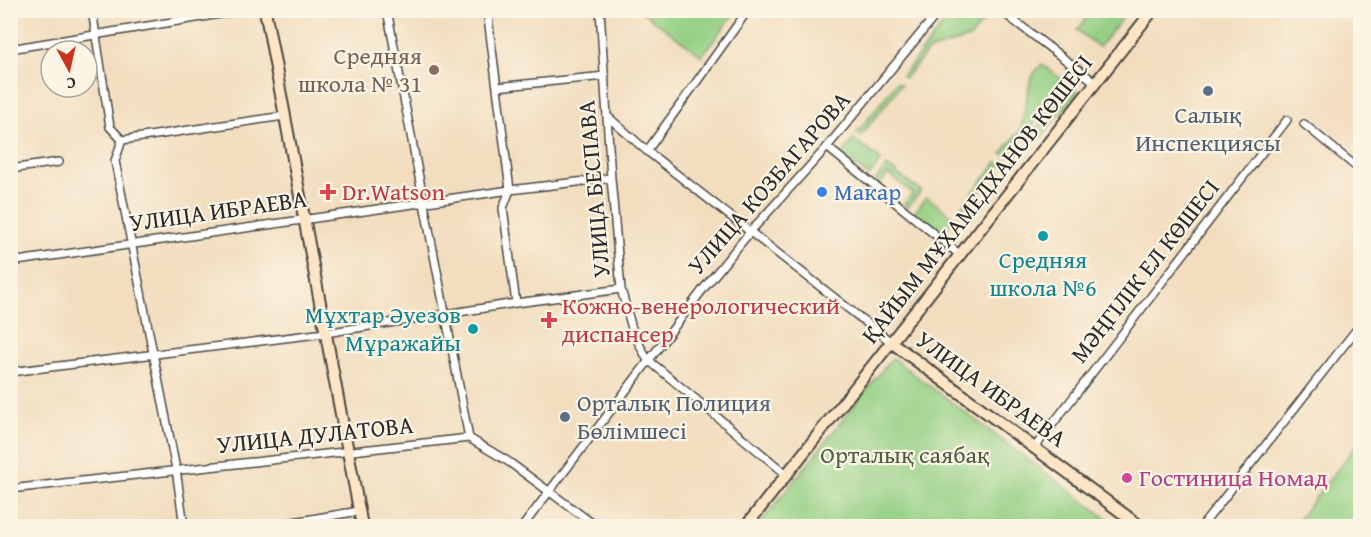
<svg xmlns="http://www.w3.org/2000/svg" width="1371" height="537" viewBox="0 0 1371 537" font-family="'Gentium Book Plus',serif">
  <rect width="100%" height="100%" fill="#fcf5e5"/>
  <filter id="ink" filterUnits="userSpaceOnUse"><feTurbulence type="fractalNoise" baseFrequency=".0167" numOctaves="2"/><feDisplacementMap in="SourceGraphic" scale="12" xChannelSelector="R" yChannelSelector="G"/><feConvolveMatrix kernelMatrix="1 2 1 2 8 2 1 2 1" color-interpolation-filters="sRGB"/></filter>
  <filter id="wash" filterUnits="userSpaceOnUse"><feTurbulence type="fractalNoise" baseFrequency=".008" numOctaves="4" result="noise"/><feDisplacementMap in="SourceGraphic" scale="24" xChannelSelector="R" yChannelSelector="G"/><feGaussianBlur stdDeviation="1.35" result="paint"/><feColorMatrix in="noise" values="0 0 0 0 0 0 0 0 0 0 0 0 0 0 0 0 0 1.4 0 .05"/><feComposite in="paint" operator="in"/></filter>
  <g filter="url(#wash)">
    <rect width="100%" height="100%" fill="#f2ddbe"/>
    <path fill="#95d085" stroke="#607e58" stroke-width="1.5" d="M 641,11 L 736,11 L 702,56 Z
      M 954,11 L 974,11 L 985,19 L 971,37 L 928,51 L 905,78 L 902,76 Z
      M 1092,11 L 1128,11 L 1099,47 L 1077,30 Z
      M 1042,64 L 1066,83 L 1007,157 L 1002,153 L 1021,129 L 1031,77 Z
      M 897,82 L 901,85 L 861,136 L 857,133 Z
      M 1070,86 L 1078,92 L 1041,138 L 1033,132 Z
      M 854,139 L 881,160 L 869,176 L 841,155 Z
      M 997,162 L 1001,165 L 962,214 L 958,211 Z
      M 887,166 L 921,191 L 907,208 L 904,204 L 913,193 L 888,174 L 879,186 L 874,183 Z
      M 927,197 L 954,218 L 942,234 L 914,213 Z
      M 892,358 L 1117,526 L 758,526 Z
      M 1360,441 L 1360,526 L 1304,526 L 1297,521 Z"/>
  </g>
  <g filter="url(#ink)">
    <g fill="none" stroke-linecap="round" stroke-linejoin="round">
      <defs>
        <path id="street" d="M 92,10 L 110,127 L 122,140 L 115,161 L 176,469 L 184,526
          M 387,10 L 469,438
          M 487,10 L 510,190 L 503,208 L 516,303
          M 600,10 L 611,178 L 621,289 L 633,332 L 647,359 L 786,474
          M 1000,10 L 1096,83
          M 10,49 L 244,10
          M 497,87 L 605,76
          M 607,116 L 647,151 L 891,342
          M 1304,124 L 1360,170
          M 122,140 L 284,116
          M 827,147 L 960,255
          M 647,151 L 748,10
          M 10,169 L 59,162
          M 10,262 L 510,190 L 611,178
          M 10,372 L 325,333 L 516,303 L 621,289
          M 1035,447 L 1287,120
          M 10,489 L 469,438 L 509,462 L 596,526
          M 270,526 L 359,511
          M 523,526 L 704,288 L 750,232 L 827,147 L 940,10
          M 1202,526 L 1360,325"/>
        <path id="secondary" d="M 265,10 L 362,526
          M 891,342 L 1140,526
          M 746,526 L 1153,10"/>
      </defs>
      <use href="#street" stroke="#494641" stroke-width="10"/>
      <use href="#secondary" stroke="#494641" stroke-width="14"/>
      <use href="#street" stroke="#fff" stroke-width="7"/>
      <use href="#secondary" stroke="#fee5c5" stroke-width="10"/>
    </g>
  </g>
  <circle fill="#8d6e63" stroke="#fcf5e5" stroke-width="2" cx="434" cy="70" r="6"/>
  <g fill="#5c6f8a" stroke="#fcf5e5" stroke-width="2">
    <circle cx="1208" cy="91" r="6"/>
    <circle cx="565" cy="417" r="6"/>
  </g>
  <g fill="#e0444e" stroke="#fcf5e5" stroke-width="2">
    <path d="M325 183h6v6h6v6h-6v6h-6v-6h-6v-6h6z"/>
    <path d="M546 311h6v6h6v6h-6v6h-6v-6h-6v-6h6z"/>
  </g>
  <circle fill="#3f7fe0" stroke="#fcf5e5" stroke-width="2" cx="822" cy="192" r="6"/>
  <g fill="#0f9aa8" stroke="#fcf5e5" stroke-width="2">
    <circle cx="1043" cy="236" r="6"/>
    <circle cx="473" cy="329" r="6"/>
  </g>
  <circle fill="#d1479c" stroke="#fcf5e5" stroke-width="2" cx="1127" cy="478" r="6"/>
  <g text-anchor="middle" stroke-width="4.5" stroke-linejoin="round" paint-order="stroke">
    <g font-size="24" fill="#785e54" stroke="#fcf5e5" text-anchor="end">
      <text x="422" y="64">Средняя<tspan x="422" dy="28">школа № 31</tspan></text>
    </g>
    <g font-size="24" fill="#4e5e75" stroke="#fcf5e5">
      <text x="1208" y="123">Салық<tspan x="1208" dy="28">Инспекциясы</tspan></text>
      <text x="577" y="411" text-anchor="start">Орталық Полиция<tspan x="577" dy="28">Бөлімшесі</tspan></text>
    </g>
    <g font-size="24" fill="#2b2b2b" stroke="#fcf5e5">
      <text transform="translate(769 183) rotate(-49)" y="8">УЛИЦА КОЗБАГАРОВА</text>
      <text transform="translate(594 189) rotate(-95)" y="8">УЛИЦА БЕСПАВА</text>
      <text transform="translate(977 199) rotate(-52)" y="8">ҚАЙЫМ МҰХАМЕДХАНОВ КӨШЕСІ</text>
      <text transform="translate(218 211) rotate(-8)" y="8">УЛИЦА ИБРАЕВА</text>
      <text transform="translate(1145 271) rotate(-52)" y="8">МӘҢГІЛІК ЕЛ КӨШЕСІ</text>
      <text transform="translate(991 389) rotate(36)" y="8">УЛИЦА ИБРАЕВА</text>
      <text transform="translate(315 435) rotate(-6)" y="8">УЛИЦА ДУЛАТОВА</text>
    </g>
    <g font-size="24" fill="#be3a42" stroke="#fcf5e5" text-anchor="start">
      <text x="342" y="200">Dr.Watson</text>
      <text x="562" y="314">Кожно-венерологический<tspan x="562" dy="28">диспансер</tspan></text>
    </g>
    <g font-size="24" fill="#366cbe" stroke="#fcf5e5" text-anchor="start">
      <text x="834" y="200">Макар</text>
    </g>
    <g font-size="24" fill="#0d838f" stroke="#fcf5e5">
      <text x="1043" y="268">Средняя<tspan x="1043" dy="28">школа №6</tspan></text>
      <text x="461" y="323" text-anchor="end">Мұхтар Әуезов<tspan x="461" dy="28">Мұражайы</tspan></text>
    </g>
    <g font-size="24" fill="#4b5d46" stroke="#fcf5e5">
      <text x="905" y="463">Орталық саябақ</text>
    </g>
    <g font-size="24" fill="#b23c85" stroke="#fcf5e5" text-anchor="start">
      <text x="1139" y="486">Гостиница Номад</text>
    </g>
  </g>
  <rect width="1371" height="537" fill="none" stroke="#fcf5e5" stroke-width="36"/>
  <g transform="translate(69 69) rotate(172)"><circle r="28" fill="#fcf5e5" stroke="#a8a49b" stroke-width="1.5"/>
  <path d="M0-4.5L10 22L0 15L-10 22Z" fill="#c8321e"/>
  <text y="-9" font-size="16" font-weight="bold" text-anchor="middle" fill="#2b2b2b">С</text>
  </g>
</svg>
